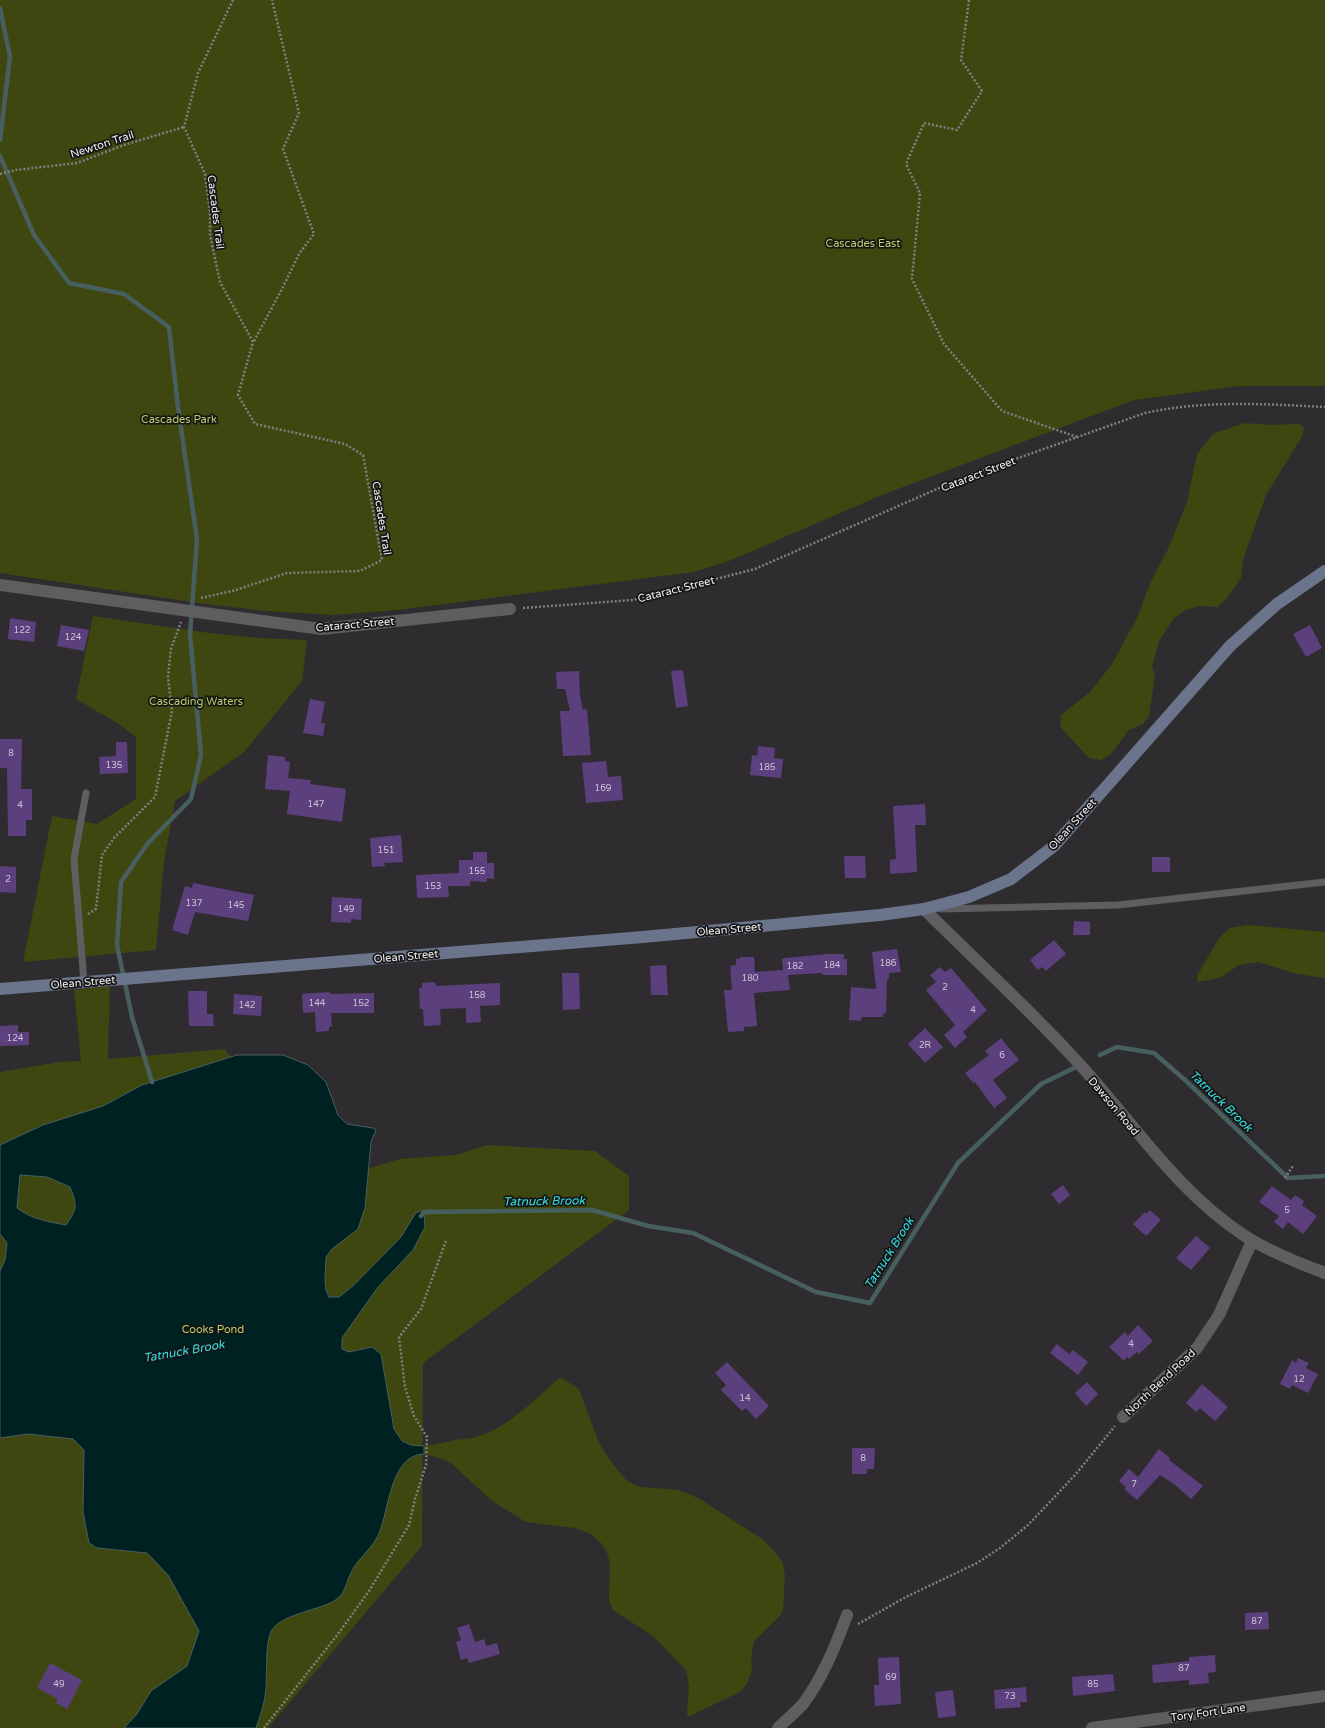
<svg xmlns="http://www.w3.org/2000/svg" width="1325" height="1728" viewBox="0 0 1325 1728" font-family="'Varela Round',sans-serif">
  <rect width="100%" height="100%" fill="#2f2c2f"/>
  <path fill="#3e4710" d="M 0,0 L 1325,0 L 1325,386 L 1239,386 L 1134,400 L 882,495 L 729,561 L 694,572 L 397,610 L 333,615 L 267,611 L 205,604 L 0,573 Z
    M 1244,423 L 1272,425 L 1295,424 L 1300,424 L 1304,428 L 1303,435 L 1266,495 L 1243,560 L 1241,578 L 1227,598 L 1218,607 L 1200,606 L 1186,610 L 1174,618 L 1159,641 L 1152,667 L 1155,675 L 1149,716 L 1143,724 L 1129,730 L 1111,754 L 1101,760 L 1089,758 L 1062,729 L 1060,725 L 1061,715 L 1090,692 L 1112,664 L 1137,618 L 1151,581 L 1168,549 L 1187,502 L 1197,454 L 1213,434 Z
    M 93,616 L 209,633 L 258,638 L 307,640 L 302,681 L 284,703 L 244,752 L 175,801 L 164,862 L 156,950 L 23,962 L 52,816 L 97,824 L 136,799 L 136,737 L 119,724 L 76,699 Z
    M 1248,925 L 1325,932 L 1325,978 L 1297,974 L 1258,962 L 1239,965 L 1220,978 L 1198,982 L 1197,976 L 1219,938 L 1230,928 Z
    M 110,986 L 108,1059 L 225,1049 L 273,1120 L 360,1171 L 400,1159 L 456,1155 L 487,1145 L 595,1151 L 629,1176 L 629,1210 L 423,1363 L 422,1546 L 268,1728 L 0,1728 L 0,1072 L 59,1062 L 81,1061 L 74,990 Z
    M 562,1378 L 579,1389 L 599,1443 L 612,1463 L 627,1481 L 640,1487 L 679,1490 L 700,1499 L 762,1539 L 774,1551 L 783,1563 L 785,1576 L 783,1610 L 779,1617 L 754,1641 L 751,1659 L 752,1670 L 747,1684 L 740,1692 L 690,1716 L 688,1716 L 687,1713 L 689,1686 L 686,1670 L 653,1636 L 613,1610 L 609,1600 L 610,1565 L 608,1555 L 602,1544 L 591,1534 L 575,1528 L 526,1522 L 492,1501 L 451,1463 L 440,1458 L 424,1454 L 424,1446 C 433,1445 441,1443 451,1441 C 458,1439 465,1439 472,1438 C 507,1429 532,1402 558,1379 Z"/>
  <path fill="#002122" stroke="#485f60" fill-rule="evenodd" d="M 237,1055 L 283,1055 L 308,1065 L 326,1082 L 338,1115 L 347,1124 L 373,1128 L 376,1130 L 371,1142 L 365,1208 L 358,1229 L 332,1249 L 326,1257 L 325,1280 L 326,1290 L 329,1297 L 339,1297 L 354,1285 L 401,1237 L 415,1214 L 420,1211 L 424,1212 L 425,1227 L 413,1250 L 378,1287 L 342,1338 L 342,1349 L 349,1352 L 372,1347 L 381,1354 L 394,1429 L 402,1441 L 411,1445 L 424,1446 L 424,1454 C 387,1455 390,1519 375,1541 C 368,1552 356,1561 351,1573 C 346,1582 346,1592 337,1599 C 320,1611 283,1613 272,1630 C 265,1641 267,1673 266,1687 C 265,1702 261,1714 256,1728 L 124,1728 L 137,1714 L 151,1691 L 187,1666 L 199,1631 L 168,1575 L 147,1553 L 97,1548 L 89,1543 L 83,1512 L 84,1450 L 73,1439 L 28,1434 L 0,1438 L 0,1271 L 5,1260 L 7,1243 L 0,1234 L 0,1145 L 43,1125 L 103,1106 L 142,1085 ZM 20,1175 L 47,1177 L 70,1187 C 77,1205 78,1208 66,1225 C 49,1222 31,1219 17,1208 Z"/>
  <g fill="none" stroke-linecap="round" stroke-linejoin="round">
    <path stroke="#485f60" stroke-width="4.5" d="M 0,8 L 10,57 L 0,140
      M 0,156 L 34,235 L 69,283 L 124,294 L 169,327 L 178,407 L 197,539 L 190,635 L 201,755 L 191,799 L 148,843 L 121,882 L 117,945 L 132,1017 L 152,1082
      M 1100,1055 L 1117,1047 L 1154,1053 L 1184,1079 L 1288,1178 L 1325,1176
      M 421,1216 L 424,1212 L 592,1210 L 648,1226 L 693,1233 L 816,1292 L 870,1303 L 958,1163 L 1041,1084 L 1074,1068"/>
  </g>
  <path fill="#5b407d" d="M 10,618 L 36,622 L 34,642 L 8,639 Z
    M 61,625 L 89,630 L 84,651 L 57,646 Z
    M 1310,625 L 1322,648 L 1306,657 L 1293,634 Z
    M 683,670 L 688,706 L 676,708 L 671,671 Z
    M 579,671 L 580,695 L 583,710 L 587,709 L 591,755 L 563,756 L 560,711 L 570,711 L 565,689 L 557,689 L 556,672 Z
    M 310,699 L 325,702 L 321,723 L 325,723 L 323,736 L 303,733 Z
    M 0,739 L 22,739 L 21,789 L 32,789 L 32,820 L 26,820 L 26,836 L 8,836 L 7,768 L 0,768 Z
    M 116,742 L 127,742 L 128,773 L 100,774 L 99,757 L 116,756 Z
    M 758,746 L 775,748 L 774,758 L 783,759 L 781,778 L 750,775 L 752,755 L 757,756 Z
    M 268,755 L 285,757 L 285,761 L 290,762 L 288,778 L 311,780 L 310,784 L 346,789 L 342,822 L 287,814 L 290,791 L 265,789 Z
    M 606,761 L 608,777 L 621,776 L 623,800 L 586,803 L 582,763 Z
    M 925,804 L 926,825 L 915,825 L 917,872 L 890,874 L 890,860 L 896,859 L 893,806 Z
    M 401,835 L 403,862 L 384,863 L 385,866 L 372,867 L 370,838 Z
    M 473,852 L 487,852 L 487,863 L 494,863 L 494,879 L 487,878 L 487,882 L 470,881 L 470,886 L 448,886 L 449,897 L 417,898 L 416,875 L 459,873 L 459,860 L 473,860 Z
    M 844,856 L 865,856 L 866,878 L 845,878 Z
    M 1152,857 L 1170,857 L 1170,872 L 1152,872 Z
    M 0,866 L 16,867 L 16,893 L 0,892 Z
    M 193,883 L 254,895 L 248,921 L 195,912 L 188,935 L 172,930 L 185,886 L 192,888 Z
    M 332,897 L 362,899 L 361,920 L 351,919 L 351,923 L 331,922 Z
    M 1074,921 L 1090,922 L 1090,935 L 1073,935 Z
    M 1054,940 L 1066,954 L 1046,971 L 1042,967 L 1038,970 L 1030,960 Z
    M 897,949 L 901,972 L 889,973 L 889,979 L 887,979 L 886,1013 L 883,1014 L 883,1017 L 862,1017 L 861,1021 L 849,1020 L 851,987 L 876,989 L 872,952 Z
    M 828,954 L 844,954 L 844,959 L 847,959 L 847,975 L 822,975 L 822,973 L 788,975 L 790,990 L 754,993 L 757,1026 L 744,1027 L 744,1031 L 728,1032 L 724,990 L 732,990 L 730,966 L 736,965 L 736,959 L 740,959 L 740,957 L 754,957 L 755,972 L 783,970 L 782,959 L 785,958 Z
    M 666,965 L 668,995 L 651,995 L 650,966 Z
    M 940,967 L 945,972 L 951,968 L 987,1010 L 963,1032 L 967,1037 L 955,1048 L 944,1035 L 955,1025 L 926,990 L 936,982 L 930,975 Z
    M 562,973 L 579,973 L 580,1009 L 563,1010 Z
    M 435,982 L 436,986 L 500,983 L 500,1005 L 480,1006 L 481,1022 L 466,1023 L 466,1008 L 440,1009 L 441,1025 L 424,1026 L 423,1009 L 420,1009 L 419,988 L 422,988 L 422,983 Z
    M 188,991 L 207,991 L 207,1014 L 213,1014 L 214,1026 L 189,1026 Z
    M 330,992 L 330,994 L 374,993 L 374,1013 L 331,1013 L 332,1026 L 329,1027 L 329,1031 L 316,1032 L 315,1012 L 303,1013 L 302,994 Z
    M 234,994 L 262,996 L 261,1016 L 233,1014 Z
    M 18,1025 L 18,1032 L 29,1032 L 29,1045 L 0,1046 L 0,1026 Z
    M 925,1028 L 943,1047 L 925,1063 L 908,1044 Z
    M 1001,1038 L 1019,1060 L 993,1080 L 1007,1098 L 994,1108 L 975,1082 L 973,1083 L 965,1073 L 989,1055 L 985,1051 Z
    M 1063,1185 L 1070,1195 L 1059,1204 L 1051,1194 Z
    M 1272,1186 L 1291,1200 L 1295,1195 L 1304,1201 L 1302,1205 L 1317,1216 L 1303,1234 L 1288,1222 L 1283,1229 L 1274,1222 L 1279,1216 L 1259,1202 Z
    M 1150,1210 L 1161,1220 L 1146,1236 L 1133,1224 L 1145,1212 L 1146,1214 Z
    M 1196,1236 L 1210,1248 L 1191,1270 L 1176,1258 Z
    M 1138,1325 L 1153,1341 L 1139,1354 L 1137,1352 L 1129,1359 L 1127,1357 L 1124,1361 L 1109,1347 L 1125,1332 L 1128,1336 Z
    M 1057,1344 L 1069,1354 L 1073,1350 L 1088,1362 L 1078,1375 L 1050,1353 Z
    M 1298,1358 L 1309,1363 L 1306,1368 L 1318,1374 L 1308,1393 L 1292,1385 L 1290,1389 L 1280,1384 L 1292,1360 L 1296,1363 Z
    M 727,1362 L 769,1406 L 756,1419 L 746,1408 L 742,1411 L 721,1390 L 726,1385 L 715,1373 Z
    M 1087,1382 L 1098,1394 L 1086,1406 L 1075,1393 Z
    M 1202,1384 L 1228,1407 L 1215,1421 L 1200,1408 L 1196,1412 L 1186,1403 Z
    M 852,1448 L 875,1448 L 874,1469 L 867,1469 L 867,1474 L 852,1474 Z
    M 1159,1449 L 1170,1458 L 1169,1460 L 1203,1486 L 1191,1499 L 1174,1484 L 1160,1475 L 1137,1500 L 1124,1489 L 1126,1487 L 1119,1481 L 1129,1469 L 1138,1477 Z
    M 1268,1612 L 1269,1629 L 1245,1630 L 1245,1613 Z
    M 469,1624 L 475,1642 L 484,1639 L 486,1646 L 497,1643 L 500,1654 L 469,1663 L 467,1658 L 461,1660 L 456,1642 L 461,1640 L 457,1628 Z
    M 1215,1655 L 1216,1672 L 1208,1673 L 1209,1683 L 1189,1685 L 1189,1680 L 1153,1683 L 1152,1665 L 1189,1661 L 1189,1657 Z
    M 899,1657 L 901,1704 L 875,1706 L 874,1685 L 879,1685 L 878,1658 Z
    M 50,1663 L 82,1680 L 67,1709 L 56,1703 L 58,1699 L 37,1688 Z
    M 1113,1674 L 1115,1691 L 1073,1696 L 1072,1677 Z
    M 1026,1687 L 1027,1702 L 1020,1702 L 1021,1707 L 995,1709 L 994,1690 Z
    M 953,1690 L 956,1716 L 938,1718 L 935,1692 Z"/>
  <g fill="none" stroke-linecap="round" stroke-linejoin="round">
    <path stroke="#817f81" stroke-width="2.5" stroke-dasharray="2 2" stroke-linecap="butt" d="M 969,0 L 961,60 L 982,91 L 957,130 L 924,123 L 906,164 L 920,193 L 912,279 L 944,344 L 1002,411 L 1077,437
      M 0,174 L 16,170 L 77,163 L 124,145 L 184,127
      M 254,341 L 283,287 L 299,254 L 314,234 L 283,149 L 299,113 L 272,0
      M 201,598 L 236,590 L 287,573 L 360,571 L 382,560 L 363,455 L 345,444 L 255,424 L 238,395 L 253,342 L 220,282 L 210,235 L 210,213 L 205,174 L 184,127 L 198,73 L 233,0
      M 523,608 L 633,600 L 755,569 L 962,478 L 1145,413 C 1204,400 1265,404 1325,407
      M 88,914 L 96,909 L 102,855 L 114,838 L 155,797 L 172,711 L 168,677 L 171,649 L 181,622
      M 1285,1178 L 1293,1166
      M 858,1624 L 906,1597 L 977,1563 L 1000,1548 L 1027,1526 L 1048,1504 L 1075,1475 L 1115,1426
      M 264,1728 L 338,1634 L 369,1591 L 409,1525 L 415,1499 L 426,1465 L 427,1437 L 414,1416 L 405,1387 L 399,1337 L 421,1309 L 446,1241"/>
    <path stroke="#605d60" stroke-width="7" d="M 940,909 L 1118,905 L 1325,882
      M 84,982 L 74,859 L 86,793"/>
    <path stroke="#605d60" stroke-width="12" d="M 0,585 L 321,629 L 510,609
      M 924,909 C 973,958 1025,1005 1072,1056 C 1130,1117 1173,1189 1245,1236 C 1270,1252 1298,1263 1325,1273
      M 1123,1417 L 1197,1348 L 1219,1315 L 1252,1241
      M 778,1728 C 786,1720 796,1712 803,1704 C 823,1677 836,1645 847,1615
      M 1092,1728 L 1325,1696"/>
    <path stroke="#6a748b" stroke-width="12" d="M 0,989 L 643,937 L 880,915 L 924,909 L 969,897 L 1011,879 L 1054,846 L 1230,646 L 1277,604 L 1325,571"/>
  </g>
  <g text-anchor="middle" stroke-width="3.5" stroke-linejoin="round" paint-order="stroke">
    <g font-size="9" fill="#ccc3d4">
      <text x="22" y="633">122</text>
      <text x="73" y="640">124</text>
      <text x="11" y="756">8</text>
      <text x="114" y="768">135</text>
      <text x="767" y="770">185</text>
      <text x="603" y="791">169</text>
      <text x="316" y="807">147</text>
      <text x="20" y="808">4</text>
      <text x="386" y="853">151</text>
      <text x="477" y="874">155</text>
      <text x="8" y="882">2</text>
      <text x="433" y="889">153</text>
      <text x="194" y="906">137</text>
      <text x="236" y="908">145</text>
      <text x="346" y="912">149</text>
      <text x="888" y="966">186</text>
      <text x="832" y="968">184</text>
      <text x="795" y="969">182</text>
      <text x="750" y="981">180</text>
      <text x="945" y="990">2</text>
      <text x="477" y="998">158</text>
      <text x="317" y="1006">144</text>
      <text x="361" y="1006">152</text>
      <text x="247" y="1008">142</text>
      <text x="973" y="1013">4</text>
      <text x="15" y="1041">124</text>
      <text x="925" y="1048">2R</text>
      <text x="1002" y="1058">6</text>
      <text x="1287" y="1213">5</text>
      <text x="1131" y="1347">4</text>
      <text x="1299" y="1382">12</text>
      <text x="745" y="1401">14</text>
      <text x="863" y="1461">8</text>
      <text x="1134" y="1487">7</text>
      <text x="1257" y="1624">87</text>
      <text x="1184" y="1671">87</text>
      <text x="891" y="1680">69</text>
      <text x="59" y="1687">49</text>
      <text x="1093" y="1687">85</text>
      <text x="1010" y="1699">73</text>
    </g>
    <g font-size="11" fill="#f1eff1" stroke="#161516">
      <text transform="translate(102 144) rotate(-18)" y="4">Newton Trail</text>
      <text transform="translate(216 212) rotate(83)" y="4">Cascades Trail</text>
      <text transform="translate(978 474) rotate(-21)" y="4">Cataract Street</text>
      <text transform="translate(382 518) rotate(81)" y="4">Cascades Trail</text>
      <text transform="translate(676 589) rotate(-14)" y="4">Cataract Street</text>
      <text transform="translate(355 624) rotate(-5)" y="4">Cataract Street</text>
      <text transform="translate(1072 824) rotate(-48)" y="4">Olean Street</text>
      <text transform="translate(729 929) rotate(-5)" y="4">Olean Street</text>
      <text transform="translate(406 956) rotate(-5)" y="4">Olean Street</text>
      <text transform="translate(83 982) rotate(-5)" y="4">Olean Street</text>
      <text transform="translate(1114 1106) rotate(50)" y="4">Dawson Road</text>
      <text transform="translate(1160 1382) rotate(-43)" y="4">North Bend Road</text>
      <text transform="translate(1208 1712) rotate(-8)" y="4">Tory Fort Lane</text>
    </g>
    <g font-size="11" fill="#b9cf67" stroke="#161516">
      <text x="863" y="247">Cascades East</text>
      <text x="179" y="423">Cascades Park</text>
      <text x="196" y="705">Cascading Waters</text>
      <text x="213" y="1333">Cooks Pond</text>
    </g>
    <g font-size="12" font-style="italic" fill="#34e1e5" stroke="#161516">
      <text transform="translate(1221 1101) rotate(44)" y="4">Tatnuck Brook</text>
      <text transform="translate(544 1201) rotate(-1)" y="4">Tatnuck Brook</text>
      <text transform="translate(889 1253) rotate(-58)" y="4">Tatnuck Brook</text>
      <text transform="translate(184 1351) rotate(-10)" y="4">Tatnuck Brook</text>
    </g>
  </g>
</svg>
